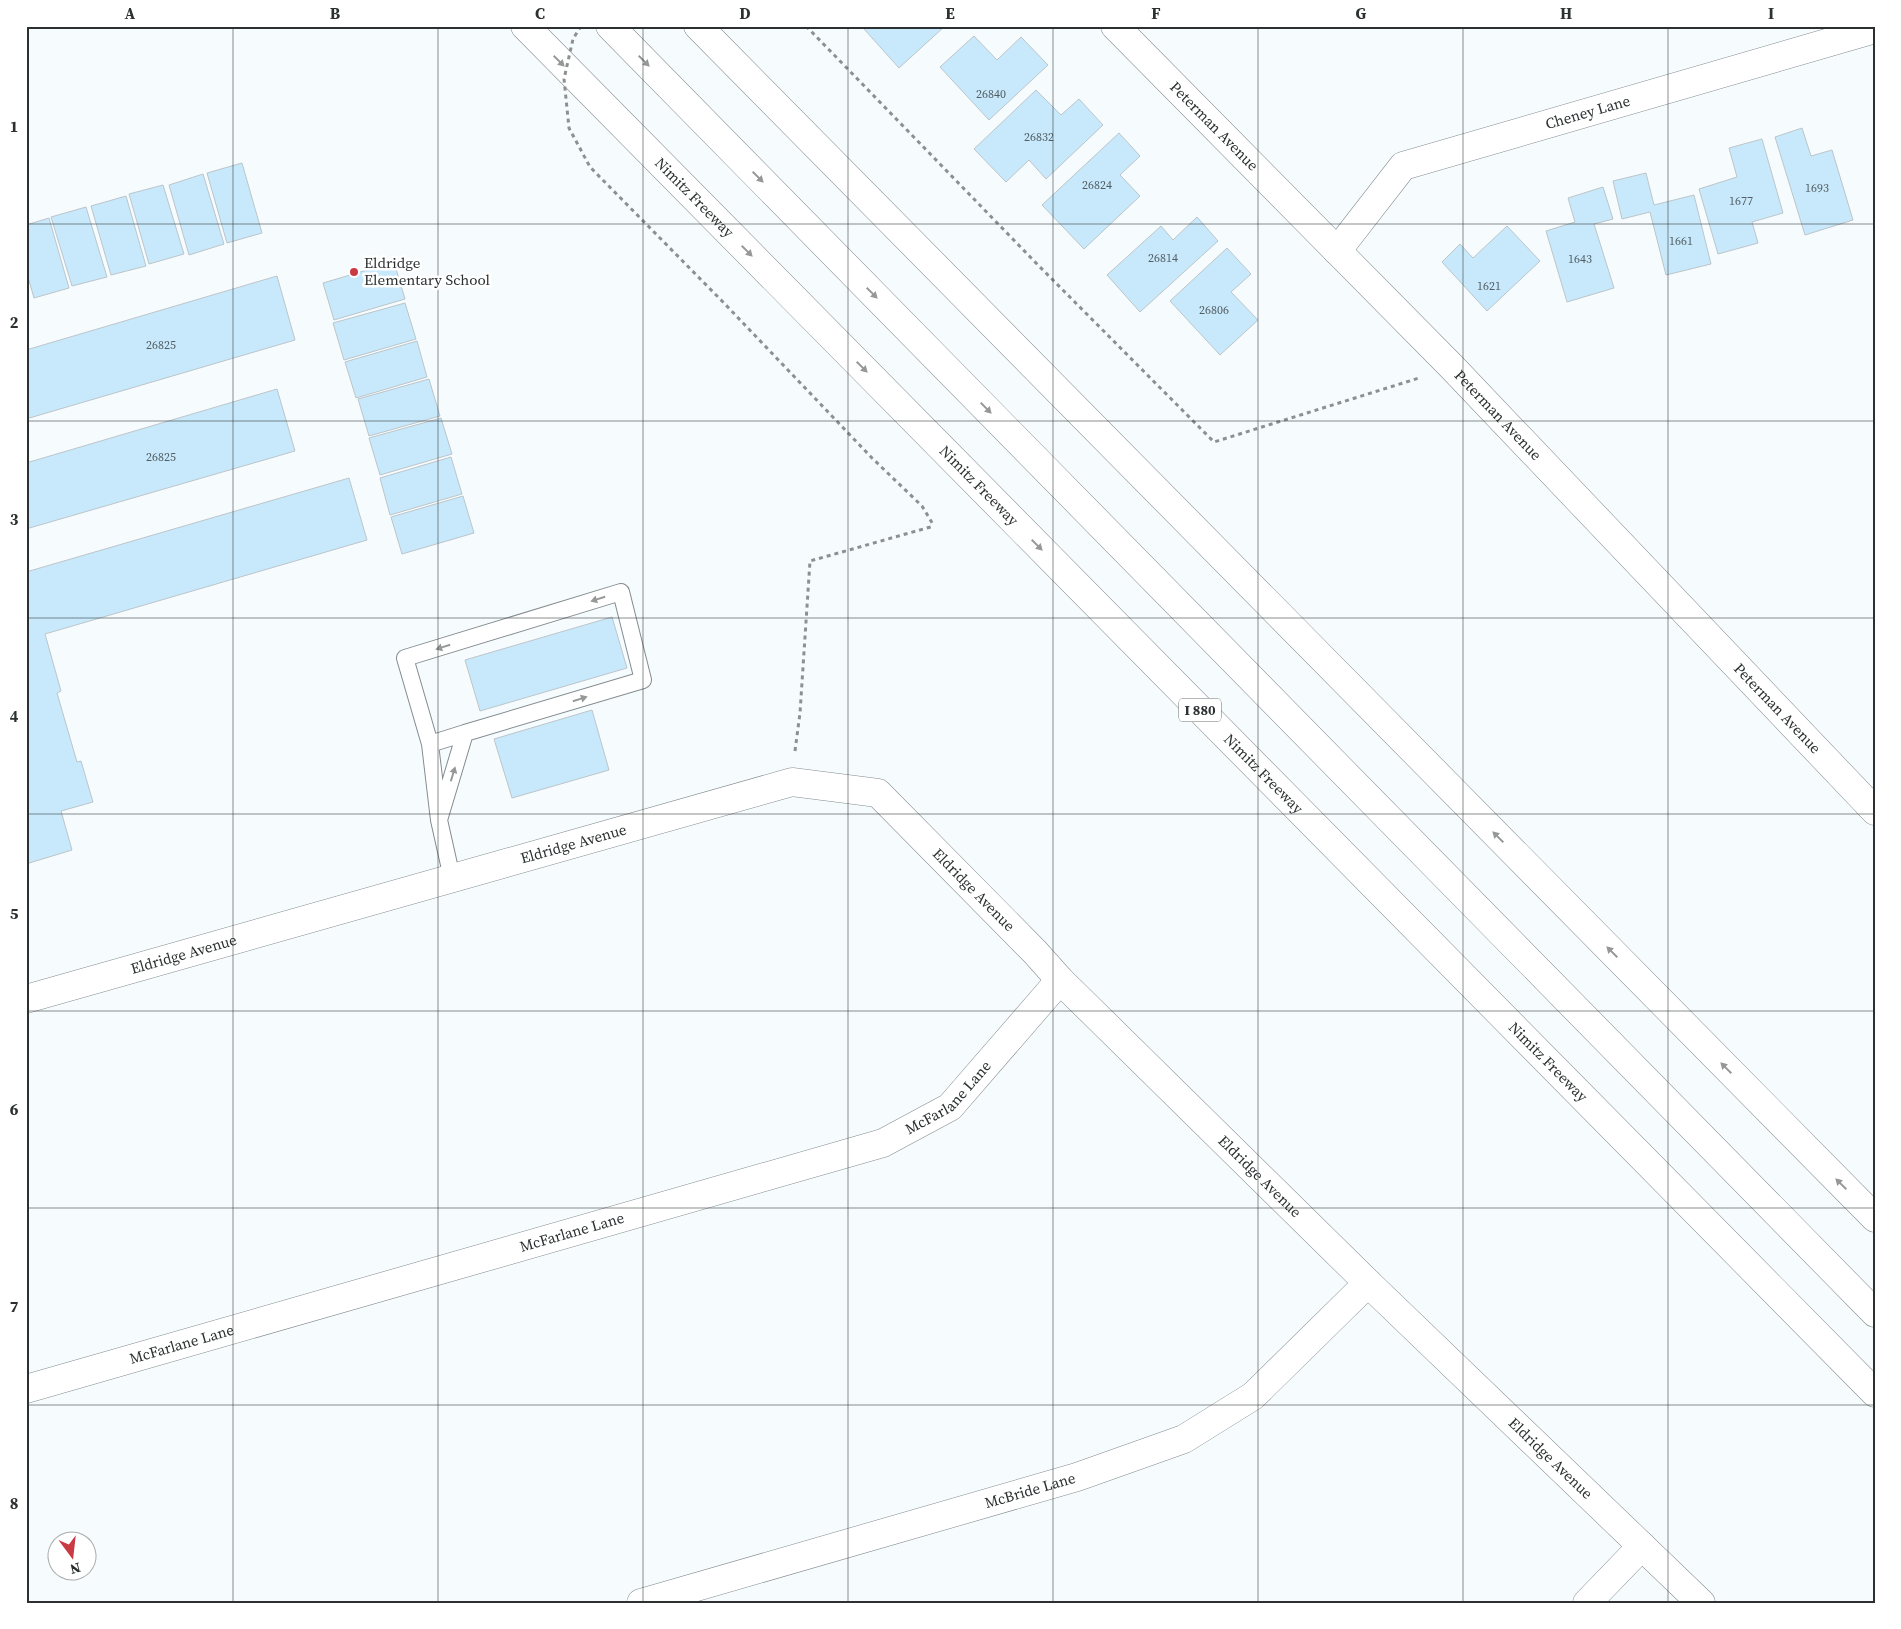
<svg xmlns="http://www.w3.org/2000/svg" width="1901" height="1629" viewBox="0 0 1901 1629" font-family="'Source Serif 4',serif">
  <rect width="100%" height="100%" fill="#f6fbfe"/>
  <path fill="#c7e9fb" stroke="#bcc5c9" d="M 867,26 L 945,26 L 899,68 L 864,29 Z
    M 974,36 L 997,60 L 1021,37 L 1048,65 L 989,120 L 940,67 Z
    M 1036,90 L 1061,115 L 1079,99 L 1103,125 L 1046,179 L 1029,160 L 1006,182 L 974,149 Z
    M 1802,128 L 1811,156 L 1832,150 L 1853,220 L 1805,235 L 1775,137 Z
    M 1119,133 L 1140,156 L 1120,175 L 1140,196 L 1084,249 L 1042,205 Z
    M 1762,139 L 1783,213 L 1752,222 L 1758,243 L 1718,254 L 1699,189 L 1737,177 L 1729,148 Z
    M 242,163 L 262,233 L 227,243 L 207,173 Z
    M 1646,173 L 1654,205 L 1694,195 L 1711,264 L 1666,275 L 1650,212 L 1622,219 L 1613,181 Z
    M 203,174 L 224,244 L 189,255 L 169,185 Z
    M 163,185 L 184,254 L 149,264 L 129,194 Z
    M 1603,187 L 1613,219 L 1594,224 L 1614,288 L 1567,302 L 1546,231 L 1575,222 L 1568,198 Z
    M 126,196 L 146,266 L 111,275 L 91,206 Z
    M 86,207 L 107,277 L 72,286 L 51,217 Z
    M 1197,217 L 1218,241 L 1140,312 L 1107,275 L 1161,226 L 1173,240 Z
    M 49,218 L 69,288 L 34,298 L 26,270 L 26,225 Z
    M 1507,226 L 1540,261 L 1487,311 L 1442,262 L 1460,244 L 1473,258 Z
    M 1227,248 L 1251,274 L 1231,292 L 1258,320 L 1220,355 L 1170,301 Z
    M 394,262 L 405,299 L 334,320 L 323,283 Z
    M 277,276 L 295,340 L 26,419 L 26,350 Z
    M 405,303 L 416,339 L 344,360 L 333,323 Z
    M 417,341 L 427,377 L 356,398 L 345,362 Z
    M 429,379 L 440,416 L 369,436 L 358,399 Z
    M 277,389 L 295,451 L 26,529 L 26,463 Z
    M 441,418 L 452,454 L 380,475 L 369,438 Z
    M 451,457 L 462,494 L 390,515 L 380,478 Z
    M 349,478 L 367,540 L 45,634 L 61,691 L 57,693 L 77,762 L 81,761 L 93,802 L 61,811 L 72,850 L 26,864 L 26,572 Z
    M 463,496 L 474,533 L 402,554 L 391,517 Z
    M 612,617 L 627,668 L 480,711 L 465,660 Z
    M 592,710 L 609,770 L 512,798 L 494,739 Z"/>
  <g fill="none" stroke-linecap="round" stroke-linejoin="round">
    <defs>
      <path id="lane" d="M 430,744 L 439,820 L 452,878
        M 439,820 L 465,733 L 643,680 L 621,592 L 405,658 L 430,744 L 465,733"/>
      <g id="street">
        <path id="s1" d="M 1115,26 L 1452,367 L 1875,811"/>
        <path id="s2" d="M 1337,251 L 1403,166 L 1875,29"/>
        <path id="s3" d="M 26,999 L 792,782 L 878,793 L 1035,952 L 1060,980 L 1368,1283 L 1701,1603"/>
        <path id="s4" d="M 26,1389 L 883,1143 L 950,1107 L 1060,980"/>
        <path id="s5" d="M 641,1603 L 1077,1477 L 1184,1439 L 1253,1396 L 1368,1283"/>
        <path d="M 1587,1603 L 1642,1546"/>
      </g>
      <g id="highway">
        <path id="s6" d="M 525,26 L 1875,1393"/>
        <path d="M 610,26 L 1875,1313"/>
        <path d="M 698,26 L 1875,1218"/>
      </g>
    </defs>
    <use href="#lane" stroke="#848c90" stroke-width="18"/>
    <use href="#street" stroke="#848c90" stroke-width="29"/>
    <use href="#highway" stroke="#848c90" stroke-width="29"/>
    <path stroke="#8c9092" stroke-width="3" stroke-dasharray="4 4" stroke-linecap="butt" d="M 806,26 L 1038,265 L 1214,442 L 1419,378
      M 795,751 L 800,713 L 810,561 L 934,526"/>
    <use href="#lane" stroke="#fff" stroke-width="16"/>
    <use href="#street" stroke="#fff" stroke-width="28"/>
    <use href="#highway" stroke="#fff" stroke-width="28"/>
    <path stroke="#8c9092" stroke-width="3" stroke-dasharray="4 4" stroke-linecap="butt" d="M 581,26 L 573,39 L 564,79 L 569,128 L 590,167 L 723,302 L 872,458 L 922,506 L 934,526"/>
  </g>
  <defs><path id="oneway-solid" d="M-6-.8H1V-3.2L6.5 0L1 3.2V.8H-6Z" transform="scale(1.25)"/></defs>
  <g fill="#969898">
    <use href="#oneway-solid" transform="translate(559 61) rotate(45)"/>
    <use href="#oneway-solid" transform="translate(644 61) rotate(45)"/>
    <use href="#oneway-solid" transform="translate(758 177) rotate(45)"/>
    <use href="#oneway-solid" transform="translate(747 251) rotate(45)"/>
    <use href="#oneway-solid" transform="translate(872 293) rotate(45)"/>
    <use href="#oneway-solid" transform="translate(862 367) rotate(45)"/>
    <use href="#oneway-solid" transform="translate(986 408) rotate(45)"/>
    <use href="#oneway-solid" transform="translate(1037 545) rotate(45)"/>
    <use href="#oneway-solid" transform="translate(598 599) rotate(163)"/>
    <use href="#oneway-solid" transform="translate(443 647) rotate(163)"/>
    <use href="#oneway-solid" transform="translate(580 699) rotate(-17)"/>
    <use href="#oneway-solid" transform="translate(453 774) rotate(-73)"/>
    <use href="#oneway-solid" transform="translate(1498 837) rotate(-135)"/>
    <use href="#oneway-solid" transform="translate(1612 952) rotate(-135)"/>
    <use href="#oneway-solid" transform="translate(1726 1068) rotate(-135)"/>
    <use href="#oneway-solid" transform="translate(1841 1184) rotate(-135)"/>
  </g>
  <path fill="none" stroke="#2c3031" stroke-width="1" stroke-opacity="0.55" d="M 233,26 L 233,1603M 438,26 L 438,1603M 643,26 L 643,1603M 848,26 L 848,1603M 1053,26 L 1053,1603M 1258,26 L 1258,1603M 1463,26 L 1463,1603M 1668,26 L 1668,1603M 26,224 L 1875,224M 26,421 L 1875,421M 26,618 L 1875,618M 26,814 L 1875,814M 26,1011 L 1875,1011M 26,1208 L 1875,1208M 26,1405 L 1875,1405"/>
  <circle fill="#ca3a42" stroke="#fff" stroke-width="2" cx="354" cy="272" r="5"/>
  <g text-anchor="middle" stroke-width="5" stroke-linejoin="round" paint-order="stroke">
    <g font-size="12" fill="#535e64">
      <text x="991" y="98">26840</text>
      <text x="1039" y="141">26832</text>
      <text x="1097" y="189">26824</text>
      <text x="1817" y="192">1693</text>
      <text x="1741" y="205">1677</text>
      <text x="1681" y="245">1661</text>
      <text x="1163" y="262">26814</text>
      <text x="1580" y="263">1643</text>
      <text x="1489" y="290">1621</text>
      <text x="1214" y="314">26806</text>
      <text x="161" y="349">26825</text>
      <text x="161" y="461">26825</text>
    </g>
    <rect fill="#fff" stroke="#6b6e6f" stroke-width="1" x="1179" y="698.5" width="42" height="23" rx="4"/>
    <g font-size="14" font-weight="bold" fill="#2c3031">
      <text x="1200" y="715">I 880</text>
    </g>
    <g font-size="15" fill="#2c3031" stroke="#fff">
      <text dy="5" stroke="none"><textPath href="#s2" startOffset="300">Cheney Lane</textPath></text>
      <text dy="5" stroke="none"><textPath href="#s1" startOffset="141">Peterman Avenue</textPath></text>
      <text dy="5" stroke="none"><textPath href="#s6" startOffset="241">Nimitz Freeway</textPath></text>
      <text dy="5" stroke="none"><textPath href="#s1" startOffset="546">Peterman Avenue</textPath></text>
      <text dy="5" stroke="none"><textPath href="#s6" startOffset="646">Nimitz Freeway</textPath></text>
      <text dy="5" stroke="none"><textPath href="#s1" startOffset="951">Peterman Avenue</textPath></text>
      <text dy="5" stroke="none"><textPath href="#s6" startOffset="1051">Nimitz Freeway</textPath></text>
      <text dy="5" stroke="none"><textPath href="#s3" startOffset="569">Eldridge Avenue</textPath></text>
      <text dy="5" stroke="none"><textPath href="#s3" startOffset="1019">Eldridge Avenue</textPath></text>
      <text dy="5" stroke="none"><textPath href="#s3" startOffset="164">Eldridge Avenue</textPath></text>
      <text dy="5" stroke="none"><textPath href="#s6" startOffset="1456">Nimitz Freeway</textPath></text>
      <text dy="5" stroke="none"><textPath href="#s4" startOffset="972">McFarlane Lane</textPath></text>
      <text dy="5" stroke="none"><textPath href="#s3" startOffset="1424">Eldridge Avenue</textPath></text>
      <text dy="5" stroke="none"><textPath href="#s4" startOffset="568">McFarlane Lane</textPath></text>
      <text dy="5" stroke="none"><textPath href="#s4" startOffset="162">McFarlane Lane</textPath></text>
      <text dy="5" stroke="none"><textPath href="#s3" startOffset="1829">Eldridge Avenue</textPath></text>
      <text dy="5" stroke="none"><textPath href="#s5" startOffset="405">McBride Lane</textPath></text>
    </g>
    <g font-size="15" fill="#2c3031" stroke="#fff" text-anchor="start">
      <text x="364" y="268">Eldridge<tspan x="364" dy="17">Elementary School</tspan></text>
    </g>
  </g>
  <rect width="1901" height="1629" fill="none" stroke="#ffffff" stroke-width="55"/>
  <g transform="translate(72 1556) rotate(165)"><circle r="24" fill="#ffffff" stroke="#abacad"/>
  <path d="M0-4L9 19L0 12L-9 19Z" fill="#ca3a42"/>
  <text y="-8" font-size="14" font-weight="bold" text-anchor="middle" fill="#2c3031">N</text>
  </g>
  <rect x="28" y="28" width="1846" height="1574" fill="none" stroke="#2c3031" stroke-width="2"/>
  <g font-size="16" text-anchor="middle" font-weight="bold" fill="#2c3031">
    <text x="130" y="19">A</text>
    <text x="335" y="19">B</text>
    <text x="540" y="19">C</text>
    <text x="745" y="19">D</text>
    <text x="950" y="19">E</text>
    <text x="1156" y="19">F</text>
    <text x="1361" y="19">G</text>
    <text x="1566" y="19">H</text>
    <text x="1771" y="19">I</text>
    <text x="14" y="132">1</text>
    <text x="14" y="328">2</text>
    <text x="14" y="525">3</text>
    <text x="14" y="722">4</text>
    <text x="14" y="919">5</text>
    <text x="14" y="1115">6</text>
    <text x="14" y="1312">7</text>
    <text x="14" y="1509">8</text>
  </g>
</svg>
